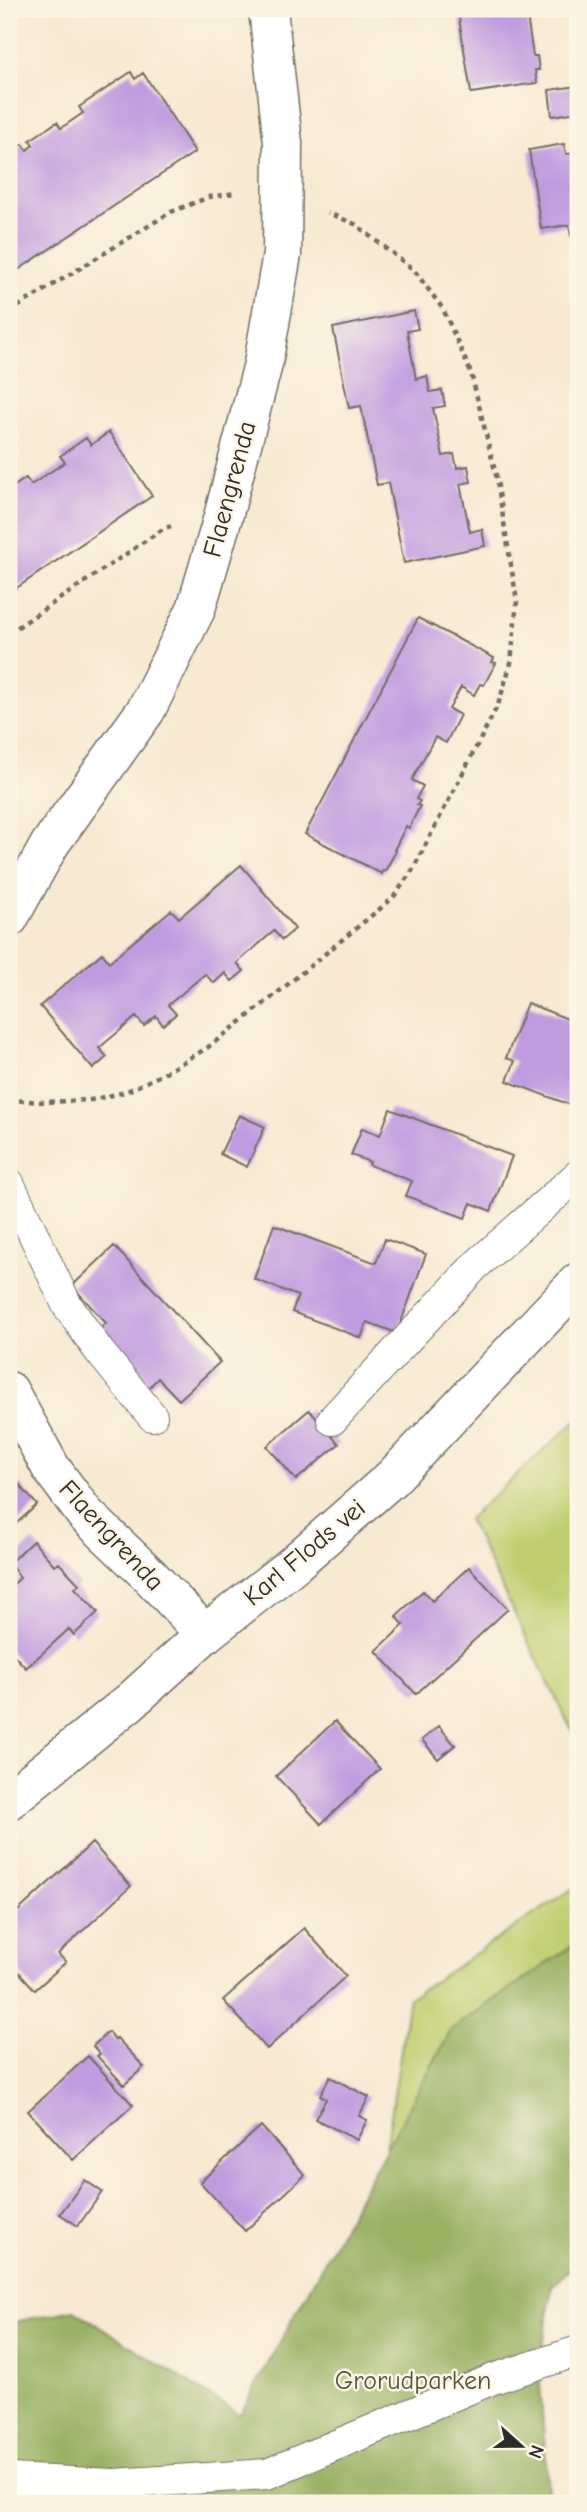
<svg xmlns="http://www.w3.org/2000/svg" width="587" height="2512" viewBox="0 0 587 2512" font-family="'Comic Neue',sans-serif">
  <rect width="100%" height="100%" fill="#fcf5e5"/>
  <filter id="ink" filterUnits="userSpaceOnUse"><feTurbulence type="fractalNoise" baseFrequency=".0143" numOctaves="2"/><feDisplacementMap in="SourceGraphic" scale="14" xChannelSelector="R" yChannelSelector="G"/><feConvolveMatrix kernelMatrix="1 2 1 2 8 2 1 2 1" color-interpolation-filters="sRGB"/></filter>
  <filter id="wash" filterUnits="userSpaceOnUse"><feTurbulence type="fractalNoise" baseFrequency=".00686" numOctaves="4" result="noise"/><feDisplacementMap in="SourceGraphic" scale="28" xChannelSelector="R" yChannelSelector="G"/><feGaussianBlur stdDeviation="1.57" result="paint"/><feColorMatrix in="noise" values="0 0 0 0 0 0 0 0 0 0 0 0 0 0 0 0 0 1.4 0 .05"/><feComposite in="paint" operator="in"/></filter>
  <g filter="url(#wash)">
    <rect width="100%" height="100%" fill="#f7e9d2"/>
    <path fill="#c0ce6f" stroke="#767c4d" stroke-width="2" d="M 578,1419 L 578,1743 L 468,1519 Z
      M 578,1885 L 578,2261 L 379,2194 L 409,1998 Z"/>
    <path fill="#98b162" stroke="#626e46" stroke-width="2" d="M 578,1942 L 578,2261 L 552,2286 L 539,2372 L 549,2503 L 9,2503 L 9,2323 L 74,2310 L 240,2415 L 452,2029 Z"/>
    <g id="blocks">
      <path fill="#bf9be0" d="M 482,9 L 526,9 L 533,56 L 537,56 L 539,70 L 535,70 L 537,83 L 471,93 L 458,12 Z
        M 131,72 L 135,79 L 143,73 L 195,152 L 9,276 L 9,153 L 23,144 L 27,150 L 33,145 L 30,140 L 57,122 L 61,128 L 83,113 L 79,107 Z
        M 578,86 L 578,112 L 552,116 L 549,90 Z
        M 564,144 L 566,154 L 578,153 L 578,235 L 571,236 L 569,225 L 541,229 L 529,150 Z
        M 414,311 L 418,329 L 407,331 L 416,379 L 427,376 L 430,392 L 442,390 L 445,406 L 433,408 L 443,456 L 454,454 L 457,468 L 468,466 L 471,482 L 460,484 L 470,532 L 482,529 L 485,546 L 404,563 L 388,483 L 377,485 L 361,406 L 349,408 L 333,328 Z
        M 109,432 L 152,496 L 9,593 L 9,490 L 26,478 L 31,485 L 65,462 L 60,456 L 86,438 L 91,445 Z
        M 418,618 L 494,658 L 492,662 L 496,663 L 484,685 L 480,684 L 474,695 L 461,687 L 449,709 L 460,715 L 446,743 L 435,737 L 412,780 L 423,786 L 416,799 L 420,801 L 417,805 L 420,806 L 409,828 L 406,826 L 394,850 L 396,851 L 385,871 L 383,870 L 382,874 L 305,834 Z
        M 241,865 L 295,929 L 282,940 L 274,931 L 237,963 L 244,971 L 232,981 L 225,973 L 214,983 L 205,974 L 168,1005 L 176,1014 L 163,1025 L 156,1016 L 144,1026 L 136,1017 L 99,1048 L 107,1057 L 93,1069 L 40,1006 L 102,953 L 109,962 L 171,910 L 179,918 Z
        M 527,1003 L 578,1023 L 578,1108 L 507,1081 L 515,1061 L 506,1058 Z
        M 390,1109 L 512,1156 L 491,1211 L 471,1203 L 465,1218 L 406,1196 L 412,1181 L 369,1165 L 370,1162 L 351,1155 L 362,1128 L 380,1135 Z
        M 239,1115 L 265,1127 L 247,1167 L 220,1154 Z
        M 274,1225 L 376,1263 L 385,1239 L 426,1254 L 397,1333 L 367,1322 L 361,1338 L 292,1312 L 298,1296 L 254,1279 Z
        M 114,1246 L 220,1362 L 179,1400 L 158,1378 L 147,1390 L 95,1334 L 106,1323 L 72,1286 Z
        M 309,1410 L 339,1444 L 296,1480 L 267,1446 Z
        M 19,1484 L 37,1505 L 9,1530 L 9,1493 Z
        M 33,1541 L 55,1566 L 59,1563 L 79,1584 L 75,1588 L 98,1612 L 74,1635 L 69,1629 L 26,1668 L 9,1650 L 9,1588 L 20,1578 L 9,1563 Z
        M 469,1567 L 508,1609 L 416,1694 L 376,1651 L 404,1625 L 396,1616 L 423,1591 L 432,1601 Z
        M 335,1721 L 380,1769 L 321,1824 L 276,1776 Z
        M 439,1726 L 455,1745 L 438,1759 L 422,1740 Z
        M 92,1843 L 131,1886 L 58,1954 L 66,1962 L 35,1990 L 9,1961 L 9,1910 L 13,1905 L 18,1911 Z
        M 304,1928 L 346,1976 L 267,2049 L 223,2000 Z
        M 108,2032 L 115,2040 L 117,2038 L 144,2067 L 124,2085 L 97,2056 L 100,2054 L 93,2046 Z
        M 88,2056 L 133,2105 L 73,2160 L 28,2111 Z
        M 330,2077 L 369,2097 L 359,2116 L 367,2120 L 357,2140 L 315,2119 L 326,2099 L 320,2095 Z
        M 261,2126 L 305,2175 L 245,2231 L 200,2182 Z
        M 85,2180 L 102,2192 L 78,2226 L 60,2214 Z"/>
    </g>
  </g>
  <g filter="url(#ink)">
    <use href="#blocks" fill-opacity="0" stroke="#726e65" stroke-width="2"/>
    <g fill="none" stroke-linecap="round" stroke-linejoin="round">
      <defs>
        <path id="service" d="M 9,1183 L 67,1305 L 99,1351 L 152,1416
          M 332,1420 L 475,1266 L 578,1175
          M 9,2479 L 114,2484 L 267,2474 L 493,2379 L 578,2351"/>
        <path id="minor" d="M 9,918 L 50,844 L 146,710 L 196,609 L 223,517 L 263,364 L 282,254 L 283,143 L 268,9
          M 9,1391 L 51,1468 L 85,1514 L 150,1576 L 205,1634
          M 9,1800 L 131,1701 L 205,1634 L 294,1564 L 393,1477 L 578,1282"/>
      </defs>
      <use href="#service" stroke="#726e65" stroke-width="32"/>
      <use href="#minor" stroke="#726e65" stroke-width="41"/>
      <path stroke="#726e65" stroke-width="4.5" stroke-dasharray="5 5" stroke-linecap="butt" d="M 9,312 L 171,212 L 209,197 L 235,193
        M 9,633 L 163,529 L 171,526
        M 9,1100 L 45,1102 L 91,1100 L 125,1092 L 159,1076 L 207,1048 L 270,999 L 393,898 L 412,871 L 498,705 L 511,663 L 517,601 L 496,475 L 471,373 L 443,309 L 414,270 L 355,224 L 328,213"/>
      <use href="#service" stroke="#fff" stroke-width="30"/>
      <use href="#minor" stroke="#fff" stroke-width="38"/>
    </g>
  </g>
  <g text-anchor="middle" stroke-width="5" stroke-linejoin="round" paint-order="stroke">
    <g font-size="26" fill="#2b2b2b" stroke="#fcf5e5">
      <text transform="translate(229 489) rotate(-75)" y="9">Flaengrenda</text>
      <text transform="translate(112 1535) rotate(47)" y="9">Flaengrenda</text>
      <text transform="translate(304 1552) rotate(-40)" y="9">Karl Flods vei</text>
    </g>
    <g font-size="26" fill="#50543c" stroke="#fcf5e5">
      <text x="413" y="2389">Grorudparken</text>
    </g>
  </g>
  <rect width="587" height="2512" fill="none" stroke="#fcf5e5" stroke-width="35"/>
  <g transform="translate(521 2446) rotate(111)" stroke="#fcf5e5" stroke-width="5" paint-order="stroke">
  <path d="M0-5L12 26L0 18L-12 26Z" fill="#2b2b2b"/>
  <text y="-10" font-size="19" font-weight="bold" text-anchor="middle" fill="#2b2b2b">N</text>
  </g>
</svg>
